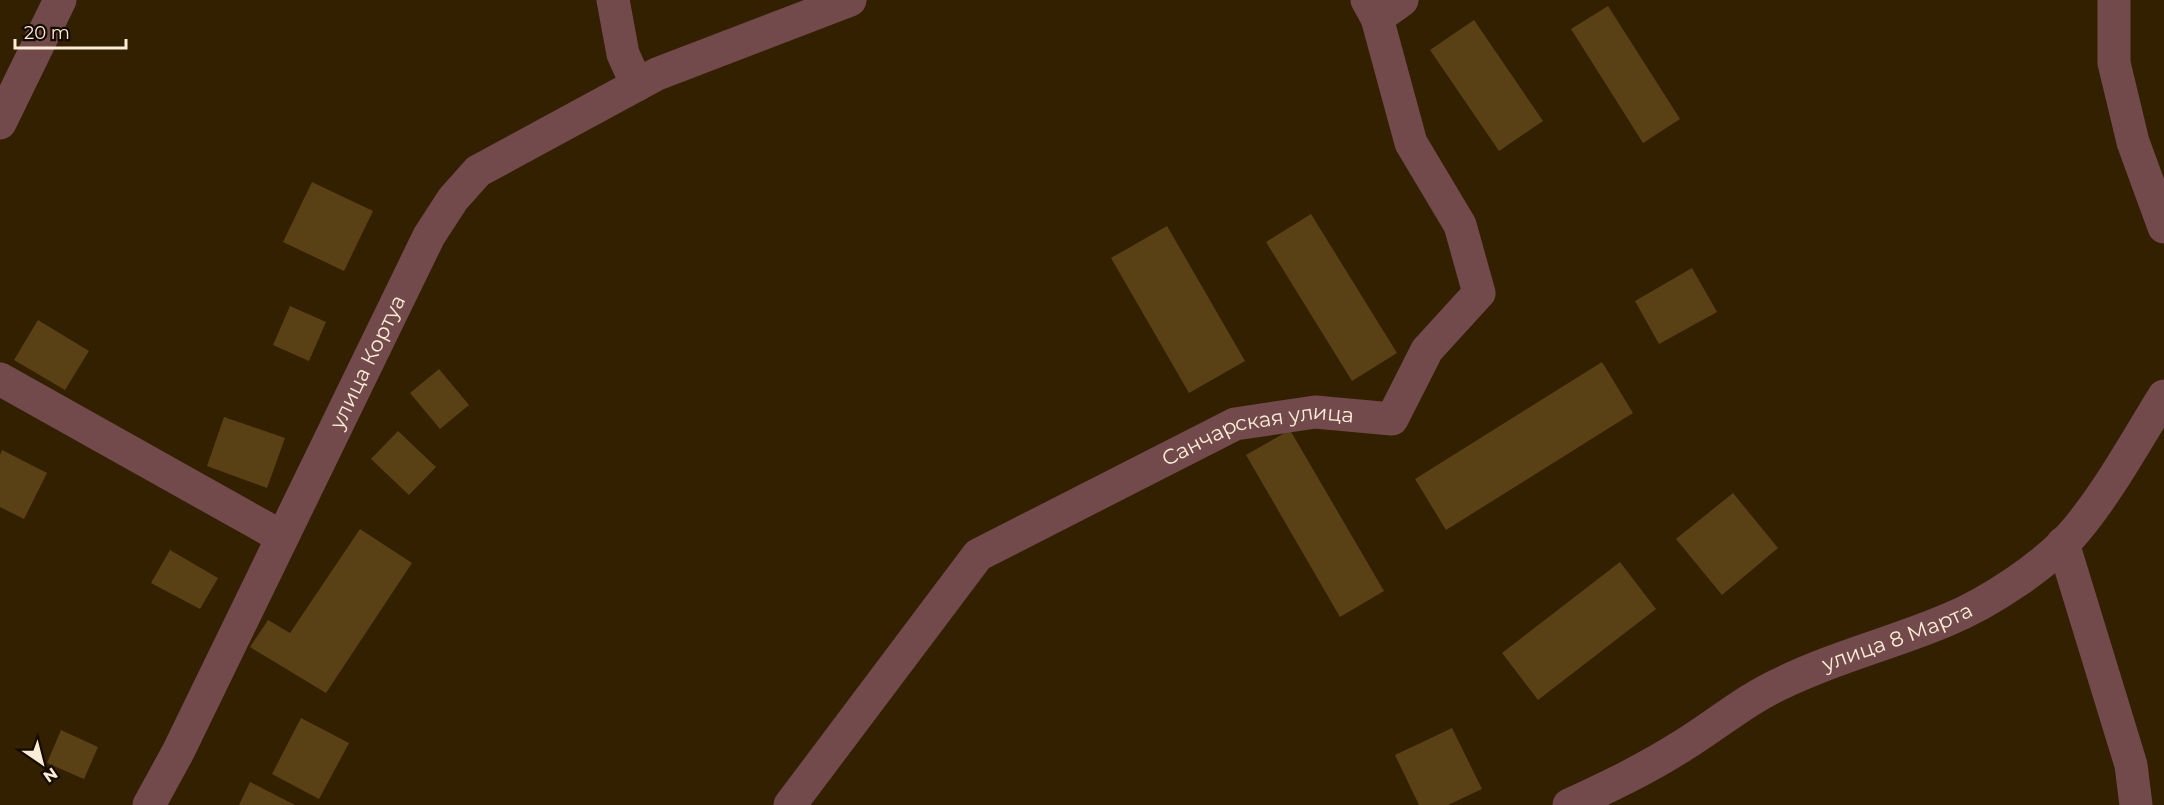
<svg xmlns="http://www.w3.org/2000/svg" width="2164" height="805" viewBox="0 0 2164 805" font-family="Montserrat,sans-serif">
  <rect width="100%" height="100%" fill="#332001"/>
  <path fill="#5a4015" d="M 1608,6 L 1680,119 L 1643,143 L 1571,29 Z
    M 1474,20 L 1543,121 L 1499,151 L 1430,50 Z
    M 312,182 L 373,211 L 344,271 L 283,242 Z
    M 1311,214 L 1397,353 L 1352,381 L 1266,242 Z
    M 1167,226 L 1245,361 L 1189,393 L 1111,258 Z
    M 1692,268 L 1717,312 L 1659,344 L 1635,301 Z
    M 290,306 L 326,322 L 309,361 L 273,345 Z
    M 38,320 L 89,351 L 65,390 L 14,360 Z
    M 1602,362 L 1633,413 L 1446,530 L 1415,479 Z
    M 439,369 L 469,405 L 440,429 L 410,393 Z
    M 224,417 L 285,438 L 267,488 L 207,466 Z
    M 1290,430 L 1384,591 L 1340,617 L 1246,455 Z
    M 398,431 L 436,467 L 409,495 L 371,459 Z
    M 2,450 L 47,473 L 24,519 L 0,507 L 0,455 Z
    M 1733,493 L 1778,548 L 1722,595 L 1676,539 Z
    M 360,529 L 412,563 L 326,693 L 250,647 L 268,620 L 290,633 Z
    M 170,550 L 218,578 L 200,609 L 151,583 Z
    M 1620,562 L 1656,609 L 1538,700 L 1502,653 Z
    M 301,718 L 349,743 L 319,799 L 272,774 Z
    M 1452,728 L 1482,789 L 1448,805 L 1419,805 L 1395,755 Z
    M 61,730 L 98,747 L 84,779 L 47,763 Z
    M 250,782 L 295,805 L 239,805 Z"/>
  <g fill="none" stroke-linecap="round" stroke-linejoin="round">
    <g stroke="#724a4c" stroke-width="33">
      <path d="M 613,0 L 623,54 L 637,85"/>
      <path d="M 2114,0 L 2114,63 L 2133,142 L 2164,227"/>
      <path d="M 1377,18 L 1402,0"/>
      <path d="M 0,123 L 60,0"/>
      <path d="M 0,379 L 282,537"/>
      <path d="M 2063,543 L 2131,765 L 2136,805"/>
      <path id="s1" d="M 149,805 L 178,752 L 429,236 L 453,199 L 478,171 L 657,74 L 850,0"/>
      <path id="s2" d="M 790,805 L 978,555 L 1235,424 L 1315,412 L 1392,419 L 1427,350 L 1479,293 L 1460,225 L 1411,143 L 1377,18 L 1367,0"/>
      <path id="s3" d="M 1569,805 C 1608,787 1646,769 1682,746 C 1715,726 1746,699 1782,683 C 1835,657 1893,643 1947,620 C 1989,603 2048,564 2077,529 C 2110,489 2136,441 2164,396"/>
    </g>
  </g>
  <g text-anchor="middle" stroke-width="5" stroke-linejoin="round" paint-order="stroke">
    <g font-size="21" fill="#fdedd7" stroke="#160b00">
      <text dy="7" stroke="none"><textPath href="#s1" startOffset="494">улица Кортуа</textPath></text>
      <text dy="7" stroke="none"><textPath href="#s2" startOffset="621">Санчарская улица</textPath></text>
      <text dy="7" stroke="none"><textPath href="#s3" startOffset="370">улица 8 Марта</textPath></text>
    </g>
  </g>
  <g transform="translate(42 763) rotate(145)" stroke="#160b00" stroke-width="4.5" paint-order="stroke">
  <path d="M0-4.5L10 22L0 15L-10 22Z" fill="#fdedd7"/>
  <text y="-9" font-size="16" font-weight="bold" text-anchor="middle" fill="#fdedd7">N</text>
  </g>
  <path d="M15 39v9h111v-9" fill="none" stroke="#fdedd7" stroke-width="3"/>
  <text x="24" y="39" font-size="18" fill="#fdedd7" stroke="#160b00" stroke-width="4.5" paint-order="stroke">20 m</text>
</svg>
